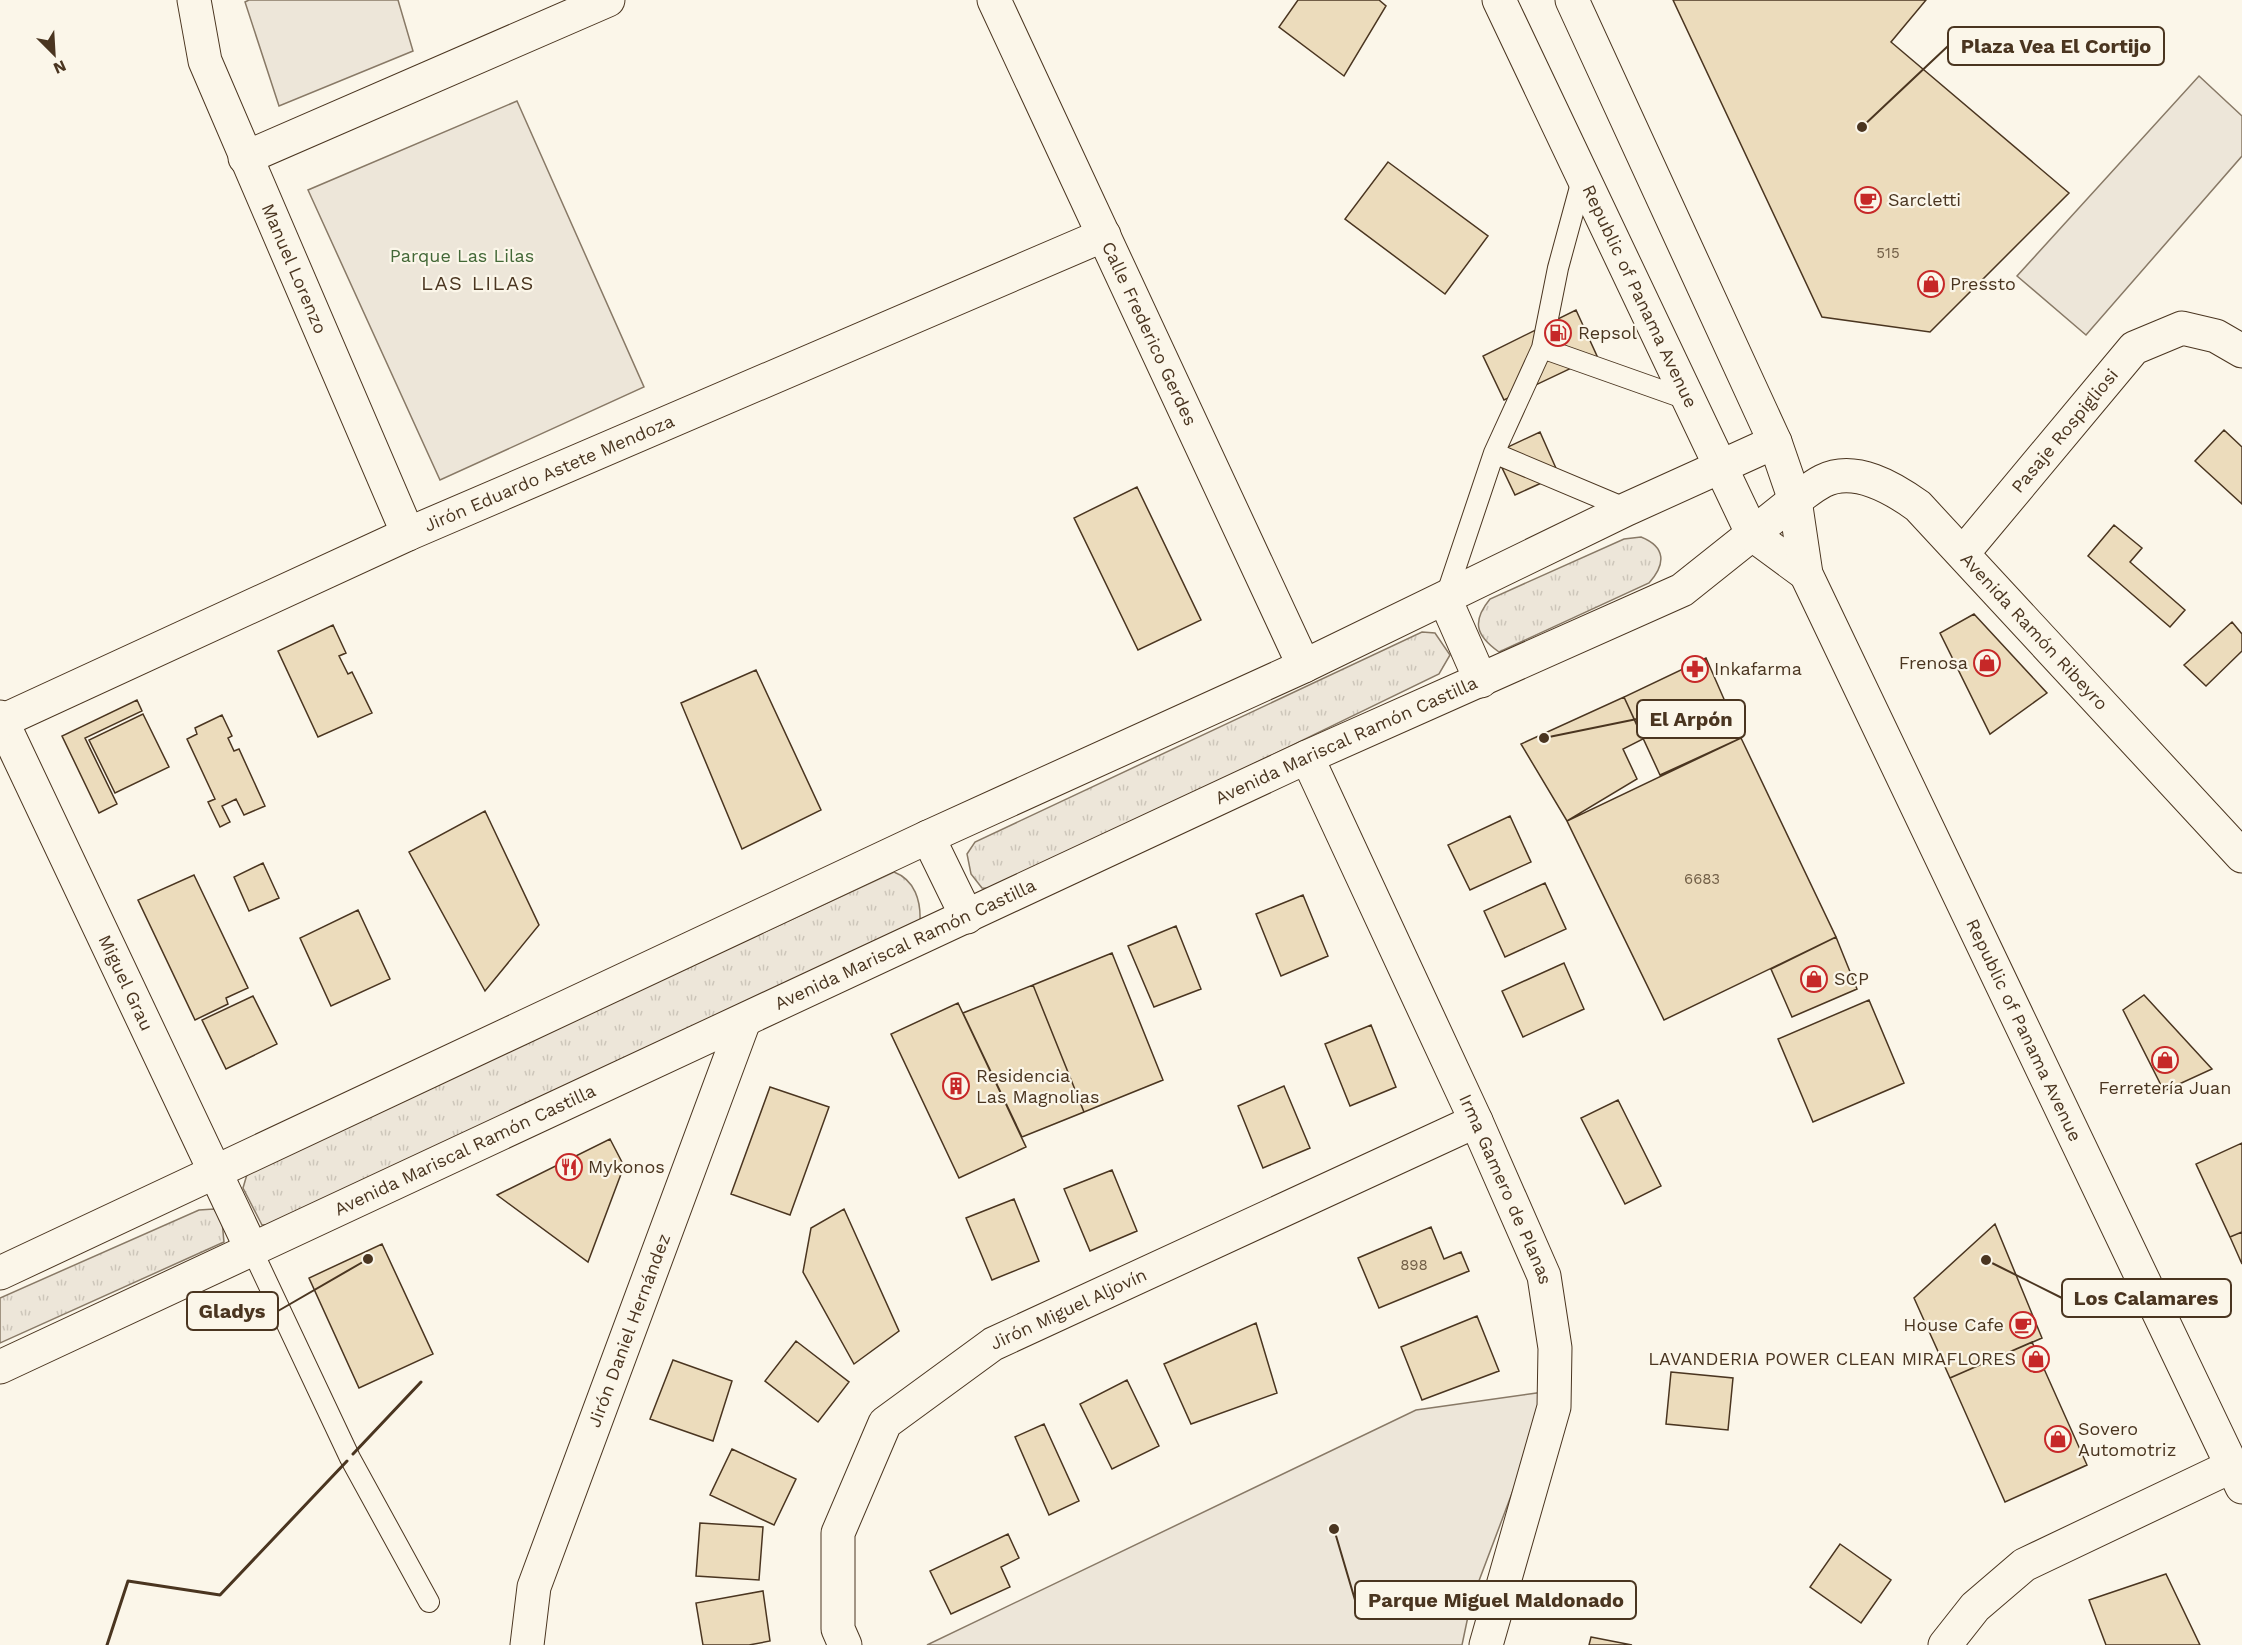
<svg xmlns="http://www.w3.org/2000/svg" width="2242" height="1645" viewBox="0 0 2242 1645" font-family="'Work Sans',sans-serif">
  <defs>
    <pattern id="grass-tufts" width="24" height="20" patternUnits="userSpaceOnUse" patternTransform="scale(1.5)"><rect width="24" height="20" fill="#ede6d9"/><path d="M3 7l-1-3M5 7V3M7 7l1-3M15 17l-1-3M17 17v-4M19 17l1-3" fill="none" stroke="#cdc6ba"/></pattern>
  </defs>
  <rect width="100%" height="100%" fill="#fbf6e9"/>
  <path fill="url(#grass-tufts)" stroke="#887966" stroke-width="1.5" d="M 1641,537 C 1666,547 1666,564 1649,583 L 1499,652 C 1475,635 1472,621 1490,599 L 1624,539 Z
    M 1422,632 L 1435,633 L 1450,655 L 1439,674 L 996,889 L 982,888 L 971,874 L 967,854 L 975,842 Z
    M 894,872 C 915,880 921,901 920,922 L 276,1224 L 262,1225 L 243,1188 L 248,1171 Z
    M 214,1209 L 222,1221 L 224,1242 L 0,1343 L 0,1298 L 199,1210 Z"/>
  <path fill="#ede6d9" stroke="#887966" stroke-width="1.5" d="M 249,0 L 398,0 L 413,51 L 279,106 L 245,2 Z
    M 2199,76 L 2242,116 L 2242,156 L 2086,335 L 2017,276 Z
    M 517,101 L 644,387 L 440,480 L 308,190 Z
    M 1544,1392 L 1526,1456 L 1471,1602 L 1462,1645 L 927,1645 L 1416,1410 Z"/>
  <path fill="#ecdcbc" stroke="#4a3520" stroke-width="1.5" d="M 1298,0 L 1379,0 L 1386,6 L 1344,76 L 1279,27 Z
    M 1673,0 L 1926,0 L 1891,42 L 2069,193 L 1930,332 L 1822,317 Z
    M 1388,162 L 1488,236 L 1445,294 L 1345,219 Z
    M 1576,310 L 1597,356 L 1504,400 L 1483,356 Z
    M 2224,430 L 2242,447 L 2242,504 L 2195,461 Z
    M 1540,432 L 1559,475 L 1515,495 L 1495,453 Z
    M 1137,487 L 1201,620 L 1138,650 L 1074,518 Z
    M 2114,525 L 2142,548 L 2130,562 L 2185,610 L 2170,627 L 2088,556 Z
    M 1974,614 L 2047,693 L 1990,734 L 1940,633 Z
    M 2232,622 L 2242,634 L 2242,651 L 2206,686 L 2184,665 Z
    M 333,625 L 346,653 L 339,656 L 348,674 L 352,672 L 372,713 L 318,737 L 278,651 Z
    M 1706,658 L 1741,738 L 1660,775 L 1624,697 Z
    M 756,670 L 821,810 L 742,849 L 681,703 Z
    M 1624,697 L 1643,739 L 1623,749 L 1637,779 L 1567,821 L 1521,744 Z
    M 137,700 L 142,711 L 85,738 L 117,804 L 99,813 L 62,736 Z
    M 143,714 L 169,767 L 115,793 L 89,740 Z
    M 222,715 L 232,736 L 228,738 L 234,751 L 239,749 L 265,806 L 244,815 L 236,799 L 222,806 L 230,822 L 220,827 L 208,802 L 215,799 L 187,739 L 197,734 L 195,728 Z
    M 1741,738 L 1836,937 L 1664,1020 L 1567,821 Z
    M 485,811 L 539,925 L 485,991 L 409,852 Z
    M 1510,816 L 1531,862 L 1470,890 L 1448,845 Z
    M 263,863 L 279,898 L 249,911 L 234,877 Z
    M 194,875 L 248,988 L 226,998 L 228,1004 L 195,1020 L 138,900 Z
    M 1545,883 L 1566,929 L 1505,957 L 1484,911 Z
    M 1303,895 L 1328,956 L 1281,976 L 1256,914 Z
    M 358,910 L 390,979 L 331,1006 L 300,938 Z
    M 1176,926 L 1201,989 L 1154,1007 L 1128,946 Z
    M 1836,937 L 1857,989 L 1792,1017 L 1771,969 Z
    M 1112,953 L 1163,1080 L 1084,1112 L 1033,985 Z
    M 1564,963 L 1584,1009 L 1523,1037 L 1502,991 Z
    M 1033,985 L 1084,1112 L 1022,1137 L 963,1013 Z
    M 2144,995 L 2212,1069 L 2164,1091 L 2123,1010 Z
    M 253,996 L 277,1044 L 226,1069 L 202,1020 Z
    M 1869,1000 L 1904,1083 L 1813,1122 L 1778,1039 Z
    M 958,1003 L 1026,1147 L 959,1178 L 891,1034 Z
    M 1371,1025 L 1396,1087 L 1350,1106 L 1325,1044 Z
    M 1284,1086 L 1310,1148 L 1263,1168 L 1238,1106 Z
    M 770,1087 L 829,1107 L 790,1215 L 731,1194 Z
    M 1618,1100 L 1661,1186 L 1625,1204 L 1581,1118 Z
    M 610,1139 L 624,1166 L 588,1262 L 497,1195 Z
    M 2242,1143 L 2242,1232 L 2230,1237 L 2196,1164 Z
    M 1112,1170 L 1137,1231 L 1090,1251 L 1064,1189 Z
    M 1014,1199 L 1039,1261 L 992,1280 L 966,1218 Z
    M 844,1209 L 899,1331 L 854,1364 L 803,1272 L 811,1228 Z
    M 1995,1224 L 2042,1338 L 1950,1378 L 1914,1298 Z
    M 1431,1227 L 1444,1259 L 1461,1252 L 1469,1271 L 1379,1308 L 1358,1258 Z
    M 2242,1232 L 2242,1264 L 2230,1237 Z
    M 382,1244 L 433,1354 L 359,1388 L 309,1278 Z
    M 1477,1316 L 1499,1371 L 1422,1400 L 1401,1347 Z
    M 1256,1323 L 1277,1393 L 1191,1424 L 1164,1364 Z
    M 796,1341 L 849,1382 L 818,1422 L 765,1381 Z
    M 2032,1342 L 2087,1465 L 2005,1502 L 1950,1378 Z
    M 673,1360 L 732,1381 L 713,1441 L 650,1419 Z
    M 1671,1372 L 1733,1378 L 1728,1430 L 1666,1424 Z
    M 1127,1380 L 1159,1446 L 1112,1469 L 1080,1404 Z
    M 1044,1424 L 1079,1501 L 1049,1515 L 1015,1437 Z
    M 732,1449 L 796,1479 L 774,1525 L 710,1495 Z
    M 700,1523 L 763,1527 L 759,1580 L 696,1576 Z
    M 1008,1534 L 1019,1558 L 1001,1567 L 1010,1587 L 951,1614 L 930,1571 Z
    M 1840,1544 L 1891,1580 L 1861,1623 L 1810,1587 Z
    M 2166,1574 L 2200,1645 L 2106,1645 L 2089,1600 Z
    M 763,1591 L 770,1641 L 749,1645 L 703,1645 L 696,1603 Z
    M 1591,1637 L 1632,1645 L 1589,1645 Z"/>
  <g fill="none" stroke-linecap="round" stroke-linejoin="round">
    <defs>
      <path id="lane" d="M 1542,348 L 1689,400
        M 1494,453 L 1627,509
        M 1445,599 L 1494,453 L 1542,348 L 1558,268 L 1583,176
        M 252,1250 L 350,1458 L 429,1602"/>
      <g id="street">
        <path id="s1" d="M 194,0 L 205,61 L 408,534"/>
        <path id="s2" d="M 994,0 L 1304,666"/>
        <path d="M 245,158 L 608,0"/>
        <path id="s3" d="M 1795,500 C 1804,494 1813,486 1823,481 C 1855,465 1893,488 1918,506 L 2242,856"/>
        <path id="s4" d="M 1963,553 L 2134,348 L 2182,328 L 2216,336 L 2242,351"/>
        <path id="s5" d="M 0,717 L 252,1250"/>
        <path id="s6" d="M 0,722 L 408,534 L 1104,235"/>
        <path id="s7" d="M 1307,757 L 1476,1121 L 1544,1276 L 1555,1348 L 1554,1407 L 1486,1645"/>
        <path id="s8" d="M 527,1645 L 534,1587 L 744,1021"/>
        <path id="s9" d="M 845,1645 L 838,1629 L 838,1533 L 885,1423 L 993,1344 L 1476,1121"/>
        <path d="M 1945,1645 L 1975,1607 L 2024,1565 L 2232,1466"/>
      </g>
      <g id="secondary">
        <path d="M 1445,599 L 1481,681"/>
        <path d="M 928,837 L 967,917"/>
        <path d="M 0,1273 L 928,837 L 1304,666 L 1627,509 L 1775,442"/>
        <path id="s10" d="M 0,1367 L 1307,757 L 1682,590 L 1795,500"/>
      </g>
      <g id="primary">
        <path id="s11" d="M 1499,0 L 1753,535 L 1806,574"/>
        <path id="s12" d="M 1572,0 L 1775,442 L 1795,500 L 1806,574 L 2242,1487"/>
      </g>
    </defs>
    <use href="#lane" stroke="#4a3520" stroke-width="22"/>
    <use href="#street" stroke="#4a3520" stroke-width="35"/>
    <use href="#secondary" stroke="#4a3520" stroke-width="35"/>
    <use href="#primary" stroke="#4a3520" stroke-width="35"/>
    <use href="#lane" stroke="#fbf6e9" stroke-width="20"/>
    <use href="#street" stroke="#fbf6e9" stroke-width="33"/>
    <use href="#secondary" stroke="#fbf6e9" stroke-width="33"/>
    <use href="#primary" stroke="#fbf6e9" stroke-width="33"/>
    <path stroke="#4a3520" stroke-width="3" d="M 353,1454 L 421,1382
      M 107,1645 L 128,1581 L 220,1595 L 347,1461"/>
  </g>
  <defs>
    <symbol id="cafe-ring" viewBox="-11 -11 22 22"><circle r="9.5" fill="#fbf6e9" stroke="#c62828" stroke-width="1.5"/><path d="M-5.5-4.5H6V0H3Q3 3.5 0 3.5H-2.5Q-5.5 3.5-5.5 0ZM3-3.2v2h1.7v-2ZM-6 4.5H4V6H-6Z" fill="#c62828"/></symbol>
    <symbol id="shop-ring" viewBox="-11 -11 22 22"><circle r="9.5" fill="#fbf6e9" stroke="#c62828" stroke-width="1.5"/><path d="M-5-2.5h2.3a2.7 3.5 0 0 1 5.4 0H5L5.5 6h-11ZM-1.5-2.5h3a1.5 2.3 0 0 0-3 0Z" fill="#c62828"/></symbol>
    <symbol id="fuel-ring" viewBox="-11 -11 22 22"><circle r="9.5" fill="#fbf6e9" stroke="#c62828" stroke-width="1.5"/><path d="M-5.5-6h7V0h2V4h1.3V-2.5L3-4.5l.8-.8L6-3V5H2.5V1h-1V6h-7ZM-4.2-4.7v3.2H.2V-4.7Z" fill="#c62828"/></symbol>
    <symbol id="pharmacy-ring" viewBox="-11 -11 22 22"><circle r="9.5" fill="#fbf6e9" stroke="#c62828" stroke-width="1.5"/><path d="M-2-6h4v4h4v4h-4v4h-4v-4h-4v-4h4Z" fill="#c62828"/></symbol>
    <symbol id="building-ring" viewBox="-11 -11 22 22"><circle r="9.5" fill="#fbf6e9" stroke="#c62828" stroke-width="1.5"/><path d="M-4-6H4V6H1V3H-1V6H-4ZM-2.5-4.3h1.7v1.8h-1.7ZM.8-4.3h1.7v1.8H.8ZM-2.5-1h1.7V.8h-1.7ZM.8-1h1.7V.8H.8Z" fill="#c62828"/></symbol>
    <symbol id="restaurant-ring" viewBox="-11 -11 22 22"><circle r="9.5" fill="#fbf6e9" stroke="#c62828" stroke-width="1.5"/><path d="M-5-6h1v4h1v-4h1v4h1v-4h1v5L-1.5 .5V6h-2V.5L-5-1ZM5-6V6H3V1.5H1.5Q1.5-4 5-6Z" fill="#c62828"/></symbol>
  </defs>
  <g fill-rule="evenodd">
    <use href="#cafe-ring" x="1853" y="185" width="30" height="30"/>
    <use href="#shop-ring" x="1916" y="269" width="30" height="30"/>
    <use href="#fuel-ring" x="1543" y="318" width="30" height="30"/>
    <use href="#shop-ring" x="1972" y="648" width="30" height="30"/>
    <use href="#pharmacy-ring" x="1680" y="654" width="30" height="30"/>
    <use href="#shop-ring" x="1799" y="964" width="30" height="30"/>
    <use href="#shop-ring" x="2150" y="1045" width="30" height="30"/>
    <use href="#building-ring" x="941" y="1071" width="30" height="30"/>
    <use href="#restaurant-ring" x="554" y="1152" width="30" height="30"/>
    <use href="#cafe-ring" x="2008" y="1310" width="30" height="30"/>
    <use href="#shop-ring" x="2021" y="1344" width="30" height="30"/>
    <use href="#shop-ring" x="2043" y="1424" width="30" height="30"/>
  </g>
  <g text-anchor="middle" stroke-width="4.5" stroke-linejoin="round" paint-order="stroke">
    <g font-size="15" fill="#725f47">
      <text x="1888" y="258">515</text>
      <text x="1702" y="884">6683</text>
      <text x="1414" y="1270">898</text>
    </g>
    <g font-size="18" fill="#4a3520" stroke="#fbf6e9" text-anchor="start">
      <text x="1888" y="206">Sarcletti</text>
      <text x="1950" y="290">Pressto</text>
      <text x="1578" y="339">Repsol</text>
      <text x="1968" y="669" text-anchor="end">Frenosa</text>
      <text x="1714" y="675">Inkafarma</text>
      <text x="1834" y="985">SCP</text>
      <text x="976" y="1082">Residencia<tspan x="976" dy="21">Las Magnolias</tspan></text>
      <text x="2165" y="1094" text-anchor="middle">Ferretería Juan</text>
      <text x="588" y="1173">Mykonos</text>
      <text x="2004" y="1331" text-anchor="end">House Cafe</text>
      <text x="2016" y="1365" text-anchor="end">LAVANDERIA POWER CLEAN MIRAFLORES</text>
      <text x="2078" y="1435">Sovero<tspan x="2078" dy="21">Automotriz</tspan></text>
    </g>
    <g font-size="18" fill="#436837" stroke="#fbf6e9">
      <text x="462" y="262">Parque Las Lilas</text>
    </g>
    <g font-size="18" fill="#4a3520" stroke="#fbf6e9">
      <text dy="6" stroke="none"><textPath href="#s1" startOffset="288">Manuel Lorenzo</textPath></text>
      <text dy="6" stroke="none"><textPath href="#s11" startOffset="328">Republic of Panama Avenue</textPath></text>
      <text dy="6" stroke="none"><textPath href="#s2" startOffset="368">Calle Frederico Gerdes</textPath></text>
      <text dy="6" stroke="none"><textPath href="#s4" startOffset="159">Pasaje Rospigliosi</textPath></text>
      <text dy="6" stroke="none"><textPath href="#s6" startOffset="603">Jirón Eduardo Astete Mendoza</textPath></text>
      <text dy="6" stroke="none"><textPath href="#s3" startOffset="308">Avenida Ramón Ribeyro</textPath></text>
      <text dy="6" stroke="none"><textPath href="#s10" startOffset="1485">Avenida Mariscal Ramón Castilla</textPath></text>
      <text dy="6" stroke="none"><textPath href="#s10" startOffset="999">Avenida Mariscal Ramón Castilla</textPath></text>
      <text dy="6" stroke="none"><textPath href="#s5" startOffset="294">Miguel Grau</textPath></text>
      <text dy="6" stroke="none"><textPath href="#s12" startOffset="1128">Republic of Panama Avenue</textPath></text>
      <text dy="6" stroke="none"><textPath href="#s10" startOffset="513">Avenida Mariscal Ramón Castilla</textPath></text>
      <text dy="6" stroke="none"><textPath href="#s7" startOffset="476">Irma Gamero de Planas</textPath></text>
      <text dy="6" stroke="none"><textPath href="#s9" startOffset="450">Jirón Miguel Aljovín</textPath></text>
      <text dy="6" stroke="none"><textPath href="#s8" startOffset="332">Jirón Daniel Hernández</textPath></text>
    </g>
    <g font-size="20" letter-spacing="1.5" fill="#4a3520" stroke="#fbf6e9">
      <text x="478" y="290">LAS LILAS</text>
    </g>
  </g>
  <path fill="none" stroke="#4a3520" stroke-width="2" d="M1862 127L1948 46M1544 738L1637 719M1986 1260L2062 1298M368 1259L278 1311M1334 1529L1355 1600"/>
  <g fill="#4a3520" stroke="#fbf6e9" stroke-width="2">
    <circle cx="1862" cy="127" r="6"/>
    <circle cx="1544" cy="738" r="6"/>
    <circle cx="1986" cy="1260" r="6"/>
    <circle cx="368" cy="1259" r="6"/>
    <circle cx="1334" cy="1529" r="6"/>
  </g>
  <g fill="#fbf6e9" stroke="#4a3520" stroke-width="2">
    <rect x="1948" y="27" width="216" height="38" rx="6"/>
    <rect x="1637" y="700" width="108" height="38" rx="6"/>
    <rect x="2062" y="1279" width="169" height="38" rx="6"/>
    <rect x="187" y="1292" width="91" height="38" rx="6"/>
    <rect x="1355" y="1581" width="281" height="38" rx="6"/>
  </g>
  <g font-size="20" text-anchor="middle" font-weight="bold" fill="#4a3520">
    <text x="2056" y="53">Plaza Vea El Cortijo</text>
    <text x="1691" y="726">El Arpón</text>
    <text x="2146" y="1305">Los Calamares</text>
    <text x="232" y="1318">Gladys</text>
    <text x="1496" y="1607">Parque Miguel Maldonado</text>
  </g>
  <g transform="translate(54 54) rotate(156)" stroke="#fbf6e9" stroke-width="4.5" paint-order="stroke">
  <path d="M0-4.5L10 22L0 15L-10 22Z" fill="#4a3520"/>
  <text y="-9" font-size="16" font-weight="bold" text-anchor="middle" fill="#4a3520">N</text>
  </g>
</svg>
